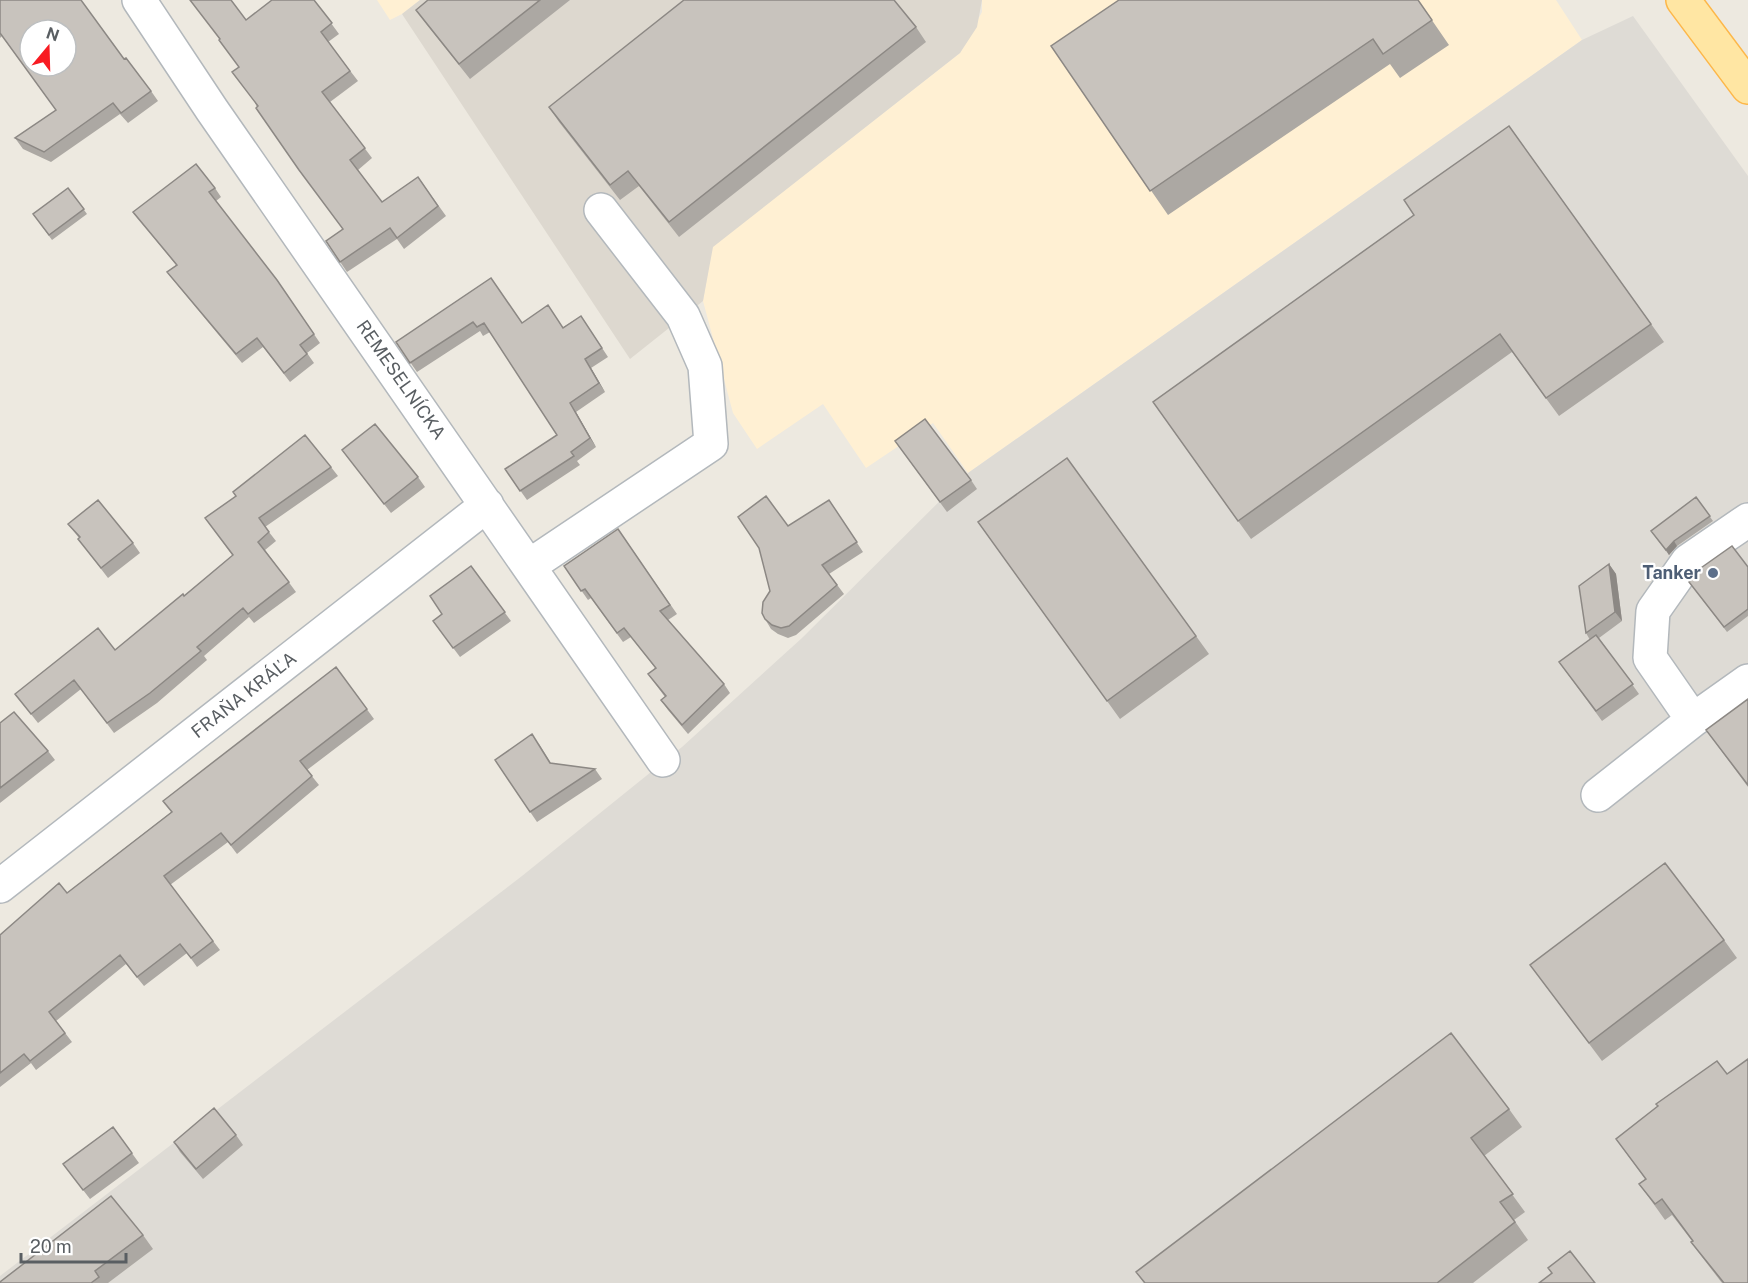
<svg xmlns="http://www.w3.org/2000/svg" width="1748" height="1283" viewBox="0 0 1748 1283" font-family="'Public Sans',sans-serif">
  <rect width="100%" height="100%" fill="#ede9e0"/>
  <path fill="#fff0d3" d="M 377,0 L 420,0 L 402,14 L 390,20 Z
    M 982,0 L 1556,0 L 1582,40 L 968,473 L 933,423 L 866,468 L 823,404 L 757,449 L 733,413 L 703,301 L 712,247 L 960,53 L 982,12 Z"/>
  <path fill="#dedbd5" d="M 1633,16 L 1748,176 L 1748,1283 L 0,1283 L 0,1276 L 522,876 L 682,747 L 802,638 L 968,473 L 1582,40 Z"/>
  <path fill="#ddd8cf" d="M 420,0 L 982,0 L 977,27 L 960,53 L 713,247 L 703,301 L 630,359 L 402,14 Z"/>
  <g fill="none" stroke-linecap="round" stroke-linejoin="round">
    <defs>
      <path id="minor" d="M 139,0 L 212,110 L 663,760
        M 529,566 L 711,444 L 705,366 L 683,316 L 601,210
        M 1693,720 L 1650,658 L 1653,611 L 1688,561 L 1748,520
        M 1598,795 L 1693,720 L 1748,681
        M 0,886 L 487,505"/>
      <path id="major" d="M 1683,0 L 1748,87"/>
    </defs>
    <use href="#minor" stroke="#b3b8bc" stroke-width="36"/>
    <use href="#major" stroke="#fdb749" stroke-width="36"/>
    <use href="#minor" stroke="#fff" stroke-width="33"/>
    <use href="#major" stroke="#ffe6a3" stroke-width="33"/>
  </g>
  <path fill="#aca8a3" d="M 0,0 L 124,59 L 151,91 L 158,101 L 128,123 L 120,114 L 51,162 L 23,149 L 15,138 L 56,110 L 2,36 L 0,38 Z
    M 190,0 L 231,0 L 246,20 L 314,0 L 339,34 L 328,42 L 358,81 L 330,102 L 372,158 L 358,170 L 382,202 L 418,177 L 446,216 L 404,249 L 397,239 L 347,272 L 326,241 L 343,229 L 257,107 L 239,67 L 220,39 Z
    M 428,0 L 570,0 L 470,79 L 427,25 L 416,10 Z
    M 1418,0 L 1449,45 L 1400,78 L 1390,64 L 1168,215 L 1051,46 Z
    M 916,27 L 926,42 L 679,237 L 639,186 L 620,200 L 559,122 L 549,107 Z
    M 1509,126 L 1664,342 L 1559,416 L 1512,352 L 1251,539 L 1153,402 L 1414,215 Z
    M 68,188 L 87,214 L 52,240 L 33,214 Z
    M 215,188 L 221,197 L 216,201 L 277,280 L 320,343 L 307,353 L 314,363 L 290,382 L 263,347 L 242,363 L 174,281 L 167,272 L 176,265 L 133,212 Z
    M 491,278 L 522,323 L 563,327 L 581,316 L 608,357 L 591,368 L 605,392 L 576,412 L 596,447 L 577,461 L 580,465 L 527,500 L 505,469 L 557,435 L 490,332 L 483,336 L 480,331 L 417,372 L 396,342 Z
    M 895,441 L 971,480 L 977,489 L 947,512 Z
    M 342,450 L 418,477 L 425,487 L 391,513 Z
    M 331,467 L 338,476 L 265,527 L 276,541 L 265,550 L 296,592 L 254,623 L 249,617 L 204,656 L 207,660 L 157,703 L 114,733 L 81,689 L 38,723 L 15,694 L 115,650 L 184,596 L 233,556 L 205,518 Z
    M 1696,497 L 1713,521 L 1677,546 L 1669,555 L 1651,531 Z
    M 829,500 L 863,552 L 829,574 L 844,594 L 796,635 L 788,638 L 778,634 L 771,629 L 765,619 L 770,591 L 759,548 L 788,526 Z
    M 978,522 L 1196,636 L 1209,654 L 1120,719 Z
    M 68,524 L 133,543 L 140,553 L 108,578 L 85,548 L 78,539 L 79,538 Z
    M 618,529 L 677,614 L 668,620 L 724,684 L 730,693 L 688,734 L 668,710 L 661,700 L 665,697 L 648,674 L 655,668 L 631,637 L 623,642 L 591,598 L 588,600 L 564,566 Z
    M 1609,564 L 1616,574 L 1622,621 L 1599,638 L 1639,694 L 1602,721 L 1559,662 L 1590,640 L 1586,633 Z
    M 471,566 L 511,621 L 460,657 L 433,621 L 442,614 Z
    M 1748,567 L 1748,616 L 1727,632 L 1689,582 Z
    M 336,667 L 374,719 L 307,770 L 319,785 L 237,854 L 228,842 L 170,885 L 220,950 L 197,967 L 187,953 L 144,986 L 126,964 L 56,1021 L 72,1042 L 36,1070 L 31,1063 L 0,1087 L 0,935 L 67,893 L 171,812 Z
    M 1748,699 L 1748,787 L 1706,730 Z
    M 0,723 L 48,751 L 55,760 L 0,803 Z
    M 539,744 L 551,763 L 595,769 L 602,779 L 537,822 L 495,760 Z
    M 1724,940 L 1737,958 L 1602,1061 L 1530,965 Z
    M 1727,1074 L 1748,1283 L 1722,1283 L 1702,1257 L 1691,1242 L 1692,1241 L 1672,1215 L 1665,1220 L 1650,1199 L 1639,1184 L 1645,1179 L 1616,1139 L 1658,1107 L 1656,1104 Z
    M 1509,1109 L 1522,1127 L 1484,1156 L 1525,1212 L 1514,1220 L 1528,1240 L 1473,1283 L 1144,1283 L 1136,1272 Z
    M 113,1127 L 139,1163 L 90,1199 L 63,1164 Z
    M 236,1135 L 243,1145 L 203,1179 L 180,1152 L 174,1142 Z
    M 143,1235 L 153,1249 L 108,1283 L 0,1283 Z"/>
  <path fill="#8c8884" d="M 585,359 L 591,368 L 605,392 L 599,383 Z
    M 570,403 L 576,412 L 596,447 L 590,438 Z
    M 1674,541 L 1677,546 L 1669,555 L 1666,550 Z
    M 1609,564 L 1616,574 L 1622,621 L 1615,612 Z"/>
  <path fill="#c8c3bd" stroke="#8c8884" stroke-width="1.5" fill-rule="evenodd" d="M 0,0 L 81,0 L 124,59 L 126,58 L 151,91 L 121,113 L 113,103 L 44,152 L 15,138 L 56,110 L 0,33 ZM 30,30 L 66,30 L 66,66 L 30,66 Z
    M 190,0 L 231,0 L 246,20 L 272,0 L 314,0 L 332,23 L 321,32 L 350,71 L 322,92 L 365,148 L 350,160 L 382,202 L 418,177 L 438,206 L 397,238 L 390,228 L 340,262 L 326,241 L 343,229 L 299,170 L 256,108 L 258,106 L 232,72 L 239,67 L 219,40 L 220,39 Z
    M 428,0 L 540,0 L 459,64 L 416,10 Z
    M 684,0 L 894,0 L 916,27 L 669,222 L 628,171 L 610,185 L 549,107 Z
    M 1119,0 L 1418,0 L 1432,20 L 1383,54 L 1373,39 L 1150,191 L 1051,46 Z
    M 1509,126 L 1651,324 L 1546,398 L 1500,334 L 1238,521 L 1153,402 L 1414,215 L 1404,200 Z
    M 196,164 L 215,188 L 209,192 L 277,280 L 314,334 L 300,345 L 307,354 L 284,373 L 257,338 L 236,354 L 167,272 L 177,265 L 133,212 Z
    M 68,188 L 84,209 L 49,235 L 33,214 Z
    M 491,278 L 522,323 L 548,305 L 563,328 L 581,316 L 602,348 L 585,359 L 599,383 L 570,403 L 590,438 L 571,452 L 574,456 L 520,491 L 505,469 L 557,435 L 484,323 L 477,327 L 473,322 L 410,363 L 396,342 Z
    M 925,419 L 971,480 L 940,502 L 895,441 Z
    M 375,424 L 418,477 L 384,504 L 342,450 Z
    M 305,435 L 331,467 L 259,518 L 269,532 L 258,542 L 289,582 L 248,614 L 243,608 L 197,647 L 201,651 L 150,693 L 107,723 L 74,680 L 31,714 L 15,694 L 98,628 L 115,650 L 183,594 L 184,596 L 233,555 L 205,518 L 236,496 L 233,492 Z
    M 1067,458 L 1196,636 L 1107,701 L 978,522 Z
    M 766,496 L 788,526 L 829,500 L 857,542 L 822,565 L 837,585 L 789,626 L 781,628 L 772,625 L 765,619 L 762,613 L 763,602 L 770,591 L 759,548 L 738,517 Z
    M 1696,497 L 1710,516 L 1674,541 L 1666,550 L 1651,531 Z
    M 98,500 L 133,543 L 101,568 L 78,539 L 80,537 L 68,524 Z
    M 618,529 L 670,605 L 660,611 L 724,684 L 682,725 L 661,700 L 666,696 L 648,674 L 656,668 L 624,628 L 617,633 L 585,589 L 581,591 L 564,566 Z
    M 1732,546 L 1748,567 L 1748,609 L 1724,627 L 1689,582 L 1698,570 Z
    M 1609,564 L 1615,612 L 1586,633 L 1579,586 Z
    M 471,566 L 505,612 L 453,648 L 433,621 L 442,614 L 430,596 Z
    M 1596,635 L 1633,684 L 1596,711 L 1559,662 Z
    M 336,667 L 367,709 L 300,761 L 312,776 L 231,845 L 221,833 L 164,876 L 213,941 L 191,958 L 180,944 L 137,977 L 120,955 L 49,1012 L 65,1033 L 30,1061 L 24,1054 L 0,1073 L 0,935 L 59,883 L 67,893 L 172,812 L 163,801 Z
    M 1748,699 L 1748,785 L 1706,730 Z
    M 14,712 L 48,751 L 0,788 L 0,723 Z
    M 532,734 L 550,763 L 595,769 L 530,812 L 495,760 Z
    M 1665,863 L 1724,940 L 1589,1043 L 1530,965 Z
    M 1451,1033 L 1509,1109 L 1471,1138 L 1513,1194 L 1500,1202 L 1515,1222 L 1437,1283 L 1145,1283 L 1136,1272 Z
    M 1748,1059 L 1748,1283 L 1724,1283 L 1691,1242 L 1693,1241 L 1662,1199 L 1655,1204 L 1639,1184 L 1646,1179 L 1616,1139 L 1658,1106 L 1656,1104 L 1717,1061 L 1727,1074 Z
    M 214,1108 L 236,1135 L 196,1169 L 174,1142 Z
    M 113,1127 L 132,1153 L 83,1190 L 63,1164 Z
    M 111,1196 L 143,1235 L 95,1271 L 99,1277 L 91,1283 L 0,1283 L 0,1282 Z
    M 1570,1251 L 1595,1283 L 1539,1283 L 1552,1273 L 1548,1268 Z"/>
  <circle fill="#5c6f8a" stroke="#fff" stroke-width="2" cx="1713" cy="573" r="6"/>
  <g text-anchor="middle" stroke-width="4.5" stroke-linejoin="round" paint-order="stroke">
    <g font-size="18" fill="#595e62" stroke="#fff">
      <text transform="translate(401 380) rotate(55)" y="6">REMESELNÍCKA</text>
      <text transform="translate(244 695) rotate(-38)" y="6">FRAŇA KRÁĽA</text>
    </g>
    <g font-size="18" font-weight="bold" fill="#4e5e75" stroke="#fff" text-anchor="end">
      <text x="1701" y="579">Tanker</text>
    </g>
  </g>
  <g transform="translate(48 48) rotate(19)"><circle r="28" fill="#ffffff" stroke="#bdbfc0" stroke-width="1.5"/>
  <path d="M0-4.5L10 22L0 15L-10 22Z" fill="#f81b22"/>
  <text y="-9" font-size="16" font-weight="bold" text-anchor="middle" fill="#595e62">N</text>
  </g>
  <path d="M21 1253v9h105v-9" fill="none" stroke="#595e62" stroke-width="3"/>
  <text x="30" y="1253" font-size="18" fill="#595e62" stroke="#ffffff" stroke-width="4.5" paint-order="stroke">20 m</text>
</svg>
